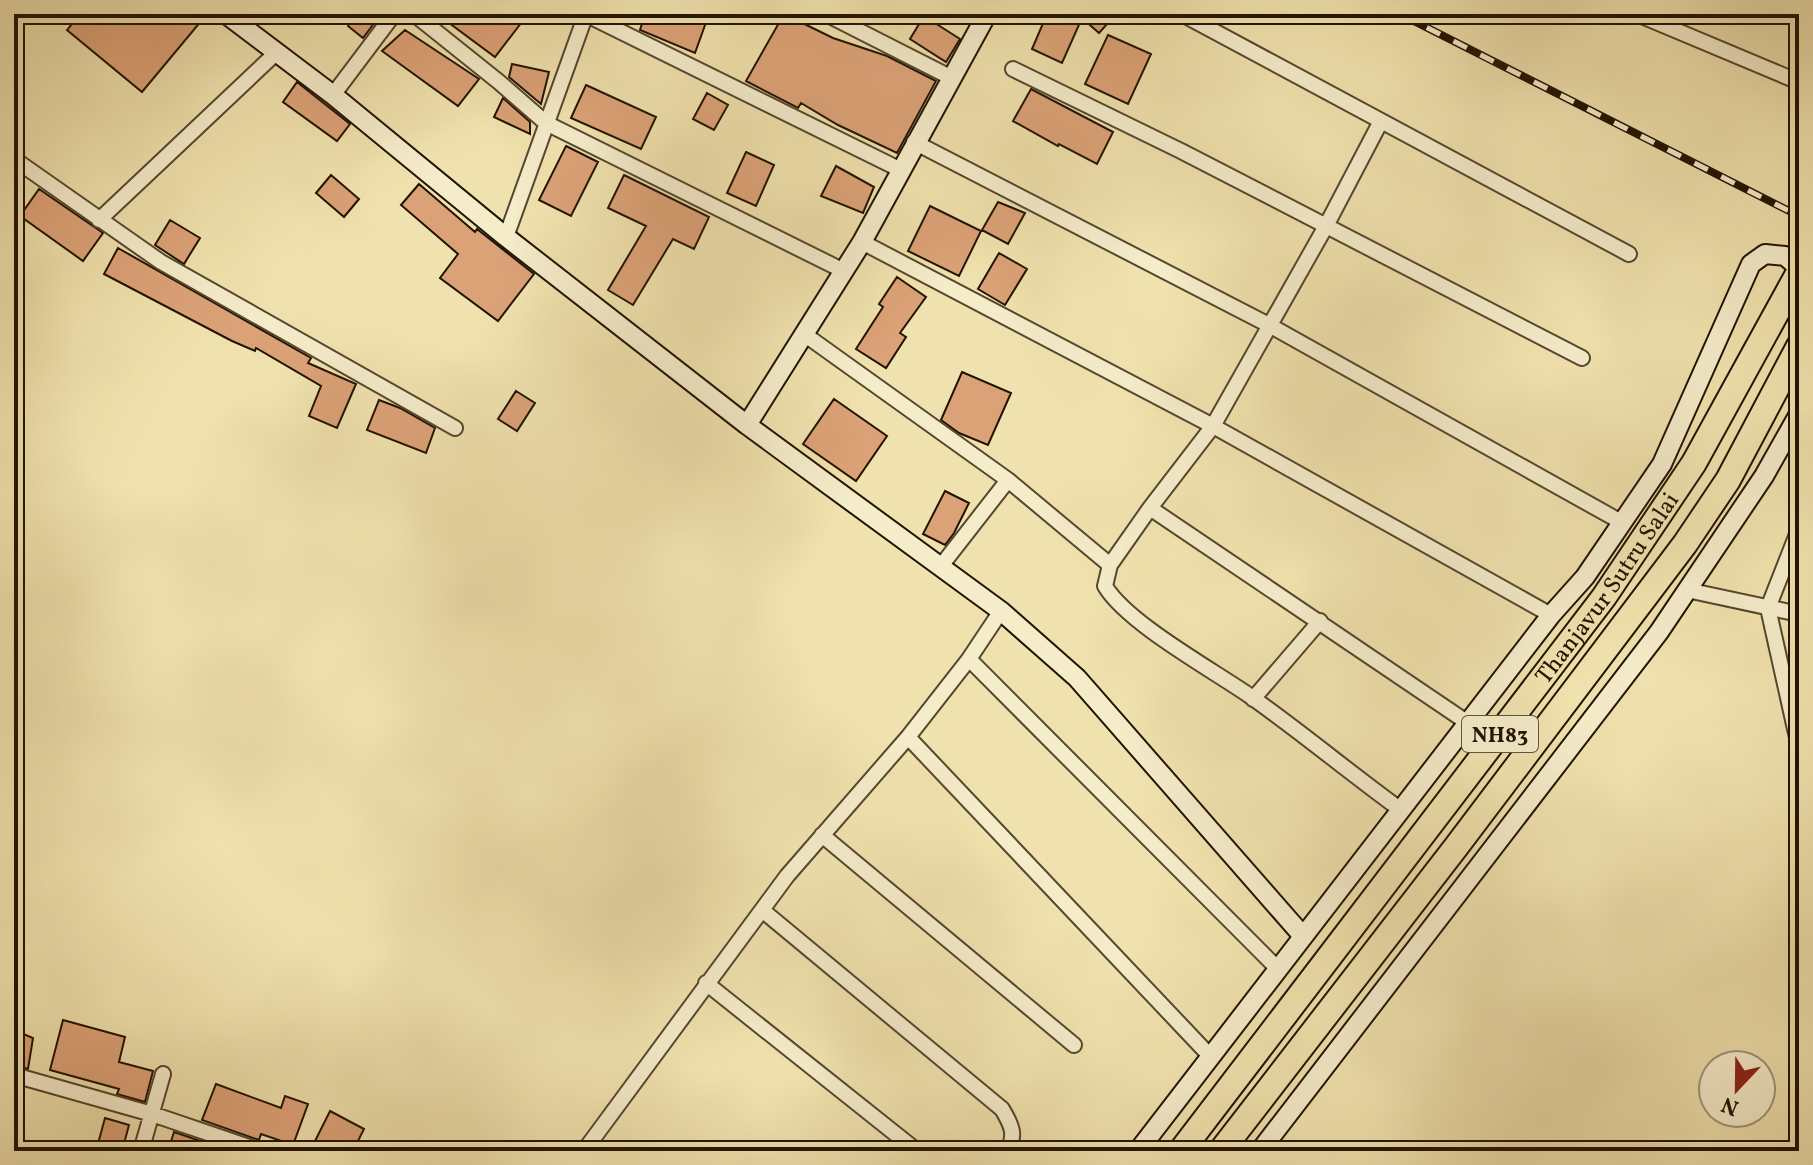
<svg xmlns="http://www.w3.org/2000/svg" width="1813" height="1165" viewBox="0 0 1813 1165" font-family="Vollkorn,serif">
  <rect width="100%" height="100%" fill="#f0e2ae"/>
  <filter id="stains"><feTurbulence type="fractalNoise" baseFrequency=".0025" numOctaves="4"/><feColorMatrix values="0 0 0 0 .2 0 0 0 0 .09 0 0 0 0 .02 0 0 0 .5 -.17"/></filter>
  <radialGradient id="worn" r=".72"><stop offset=".6" stop-color="#630" stop-opacity="0"/><stop offset="1" stop-color="#630" stop-opacity=".3"/></radialGradient>
  <path fill="#dca277" stroke="#211303" stroke-width="2" d="M 80,14 L 207,14 L 142,92 L 67,30 Z
    M 354,14 L 381,14 L 363,38 L 348,26 Z
    M 437,14 L 528,14 L 495,57 Z
    M 645,14 L 709,14 L 695,53 L 640,30 Z
    M 784,14 L 833,38 L 887,56 L 936,81 L 897,153 L 838,125 L 801,103 L 798,108 L 746,81 Z
    M 1047,14 L 1116,14 L 1099,33 L 1082,18 L 1062,63 L 1032,49 Z
    M 924,16 L 960,39 L 946,62 L 910,39 Z
    M 405,30 L 479,79 L 458,106 L 382,51 Z
    M 1108,35 L 1151,54 L 1128,104 L 1085,84 Z
    M 512,64 L 549,72 L 541,104 L 509,77 Z
    M 297,82 L 350,124 L 337,141 L 283,102 Z
    M 586,85 L 656,117 L 641,149 L 571,118 Z
    M 1031,89 L 1113,132 L 1097,164 L 1059,144 L 1058,146 L 1013,121 Z
    M 707,93 L 728,105 L 714,130 L 693,119 Z
    M 503,98 L 530,122 L 530,134 L 494,117 Z
    M 566,146 L 598,162 L 571,216 L 539,200 Z
    M 746,152 L 774,165 L 756,206 L 727,193 Z
    M 836,166 L 874,187 L 863,213 L 821,196 Z
    M 331,175 L 359,199 L 344,217 L 316,193 Z
    M 624,175 L 709,217 L 694,249 L 673,239 L 633,305 L 608,290 L 646,226 L 608,208 Z
    M 419,184 L 475,232 L 477,229 L 534,274 L 498,321 L 440,278 L 458,254 L 401,205 Z
    M 39,189 L 103,233 L 83,261 L 20,216 Z
    M 998,202 L 1025,213 L 1008,244 L 982,230 Z
    M 930,206 L 981,231 L 959,276 L 908,251 Z
    M 170,220 L 200,238 L 184,264 L 155,245 Z
    M 118,248 L 311,358 L 308,363 L 356,384 L 337,428 L 309,416 L 321,386 L 256,348 L 255,351 L 232,341 L 104,274 Z
    M 999,253 L 1027,269 L 1005,305 L 978,289 Z
    M 897,277 L 926,297 L 900,333 L 906,337 L 886,368 L 856,349 L 883,307 L 879,304 Z
    M 962,372 L 1011,393 L 988,445 L 959,433 L 941,420 Z
    M 516,391 L 535,403 L 517,431 L 498,419 Z
    M 834,399 L 887,436 L 856,481 L 803,444 Z
    M 379,400 L 400,408 L 435,428 L 426,453 L 367,430 Z
    M 945,491 L 969,503 L 954,533 L 945,545 L 923,534 Z
    M 63,1020 L 125,1037 L 119,1062 L 153,1071 L 145,1102 L 117,1094 L 119,1089 L 50,1070 Z
    M 14,1030 L 33,1038 L 28,1069 L 14,1065 Z
    M 216,1084 L 281,1108 L 285,1096 L 308,1104 L 293,1145 L 261,1134 L 259,1140 L 202,1120 Z
    M 330,1111 L 364,1129 L 353,1151 L 310,1151 Z
    M 105,1118 L 129,1125 L 122,1151 L 96,1151 Z
    M 174,1132 L 230,1151 L 168,1151 Z"/>
  <g fill="none" stroke-linecap="round" stroke-linejoin="round">
    <defs>
      <path id="street" d="M 414,14 L 499,82 L 546,123 L 844,271
        M 585,14 L 899,169
        M 826,14 L 950,77
        M 1182,14 L 1629,254
        M 1637,14 L 1799,82
        M 1013,69 L 1181,151 L 1582,358
        M 333,95 L 394,14
        M 1381,121 L 1326,226 L 1213,426 L 1150,508 L 1110,565 L 1105,586 C 1127,623 1211,669 1250,696 C 1301,732 1350,773 1401,810
        M 914,142 L 1269,325 L 1623,523
        M 14,159 L 161,262 L 455,428
        M 99,220 L 277,52
        M 506,237 L 586,14
        M 862,242 L 1213,426 L 1551,615
        M 804,334 L 1008,480 L 1110,565
        M 1150,508 L 1468,723
        M 1799,529 L 1768,608 L 1795,729 L 1799,730
        M 941,566 L 1008,480
        M 1687,590 L 1799,614
        M 969,659 L 1278,969
        M 1253,699 L 1320,621
        M 1795,729 L 1799,746
        M 908,737 L 1210,1056
        M 822,835 L 1074,1045
        M 762,910 L 1002,1109 C 1011,1124 1017,1135 1007,1151
        M 706,983 L 917,1151
        M 14,1075 L 152,1114 L 261,1151
        M 141,1151 L 163,1074
        M 584,1151 L 787,876 L 908,737 L 969,659 L 1001,611"/>
      <path id="secondary" d="M 226,14 L 333,95 L 506,237 L 747,425 L 1001,611 L 1077,678 L 1302,935
        M 747,425 L 862,242 L 987,14
        M 1138,1151 L 1551,615 L 1585,577 L 1662,464 L 1751,264 L 1765,254 L 1785,256 L 1799,268
        M 1260,1151 L 1659,632 L 1764,476 L 1799,414"/>
      <g id="highway">
        <path id="s1" d="M 1181,1151 L 1604,597 L 1694,463 L 1799,272"/>
        <path d="M 1221,1151 L 1456,847 L 1685,544 L 1728,480 L 1799,346"/>
      </g>
    </defs>
    <use href="#street" stroke="#55472e" stroke-width="18"/>
    <use href="#secondary" stroke="#211303" stroke-width="22"/>
    <use href="#highway" stroke="#211303" stroke-width="28"/>
    <use href="#street" stroke="#f5ecca" stroke-width="14"/>
    <use href="#secondary" stroke="#f5ecca" stroke-width="18"/>
    <use href="#highway" stroke="#f0e2ae" stroke-width="24"/>
    <defs>
      <path id="rail" d="M 1400,14 L 1799,216"/>
    </defs>
    <use href="#rail" stroke="#211303" stroke-width="8"/>
    <use href="#rail" stroke="#f5ecca" stroke-width="5" stroke-dasharray="15" stroke-linecap="butt"/>
  </g>
  <g text-anchor="middle" stroke-width="6" stroke-linejoin="round" paint-order="stroke">
    <rect fill="#f5ecca" stroke="#61543f" stroke-width="2" x="1462" y="716" width="76" height="36" rx="6"/>
    <g font-size="22" font-weight="bold" fill="#211303">
      <text x="1500" y="742">NH83</text>
    </g>
    <g font-size="24" fill="#211303" stroke="#f5ecca">
      <text dy="8" stroke="none"><textPath href="#s1" startOffset="706">Thanjavur Sutru Salai</textPath></text>
    </g>
  </g>
  <rect width="1813" height="1165" fill="none" stroke="#f0e2ae" stroke-width="48"/>
  <rect x="16" y="16" width="1781" height="1133" fill="none" stroke="#211303" stroke-width="4"/>
  <rect x="24" y="24" width="1765" height="1117" fill="none" stroke="#211303" stroke-width="2"/>
  <g transform="translate(1737 1089) rotate(202)"><circle r="38" fill="#f5ecca" stroke="#a0957a" stroke-width="2"/>
  <path d="M0-6L14 30L0 20L-14 30Z" fill="#8f2418"/>
  <text y="-12" font-size="22" font-weight="bold" text-anchor="middle" fill="#211303">N</text>
  </g>
  <rect width="100%" height="100%" filter="url(#stains)"/>
  <rect width="100%" height="100%" fill="url(#worn)"/>
</svg>
